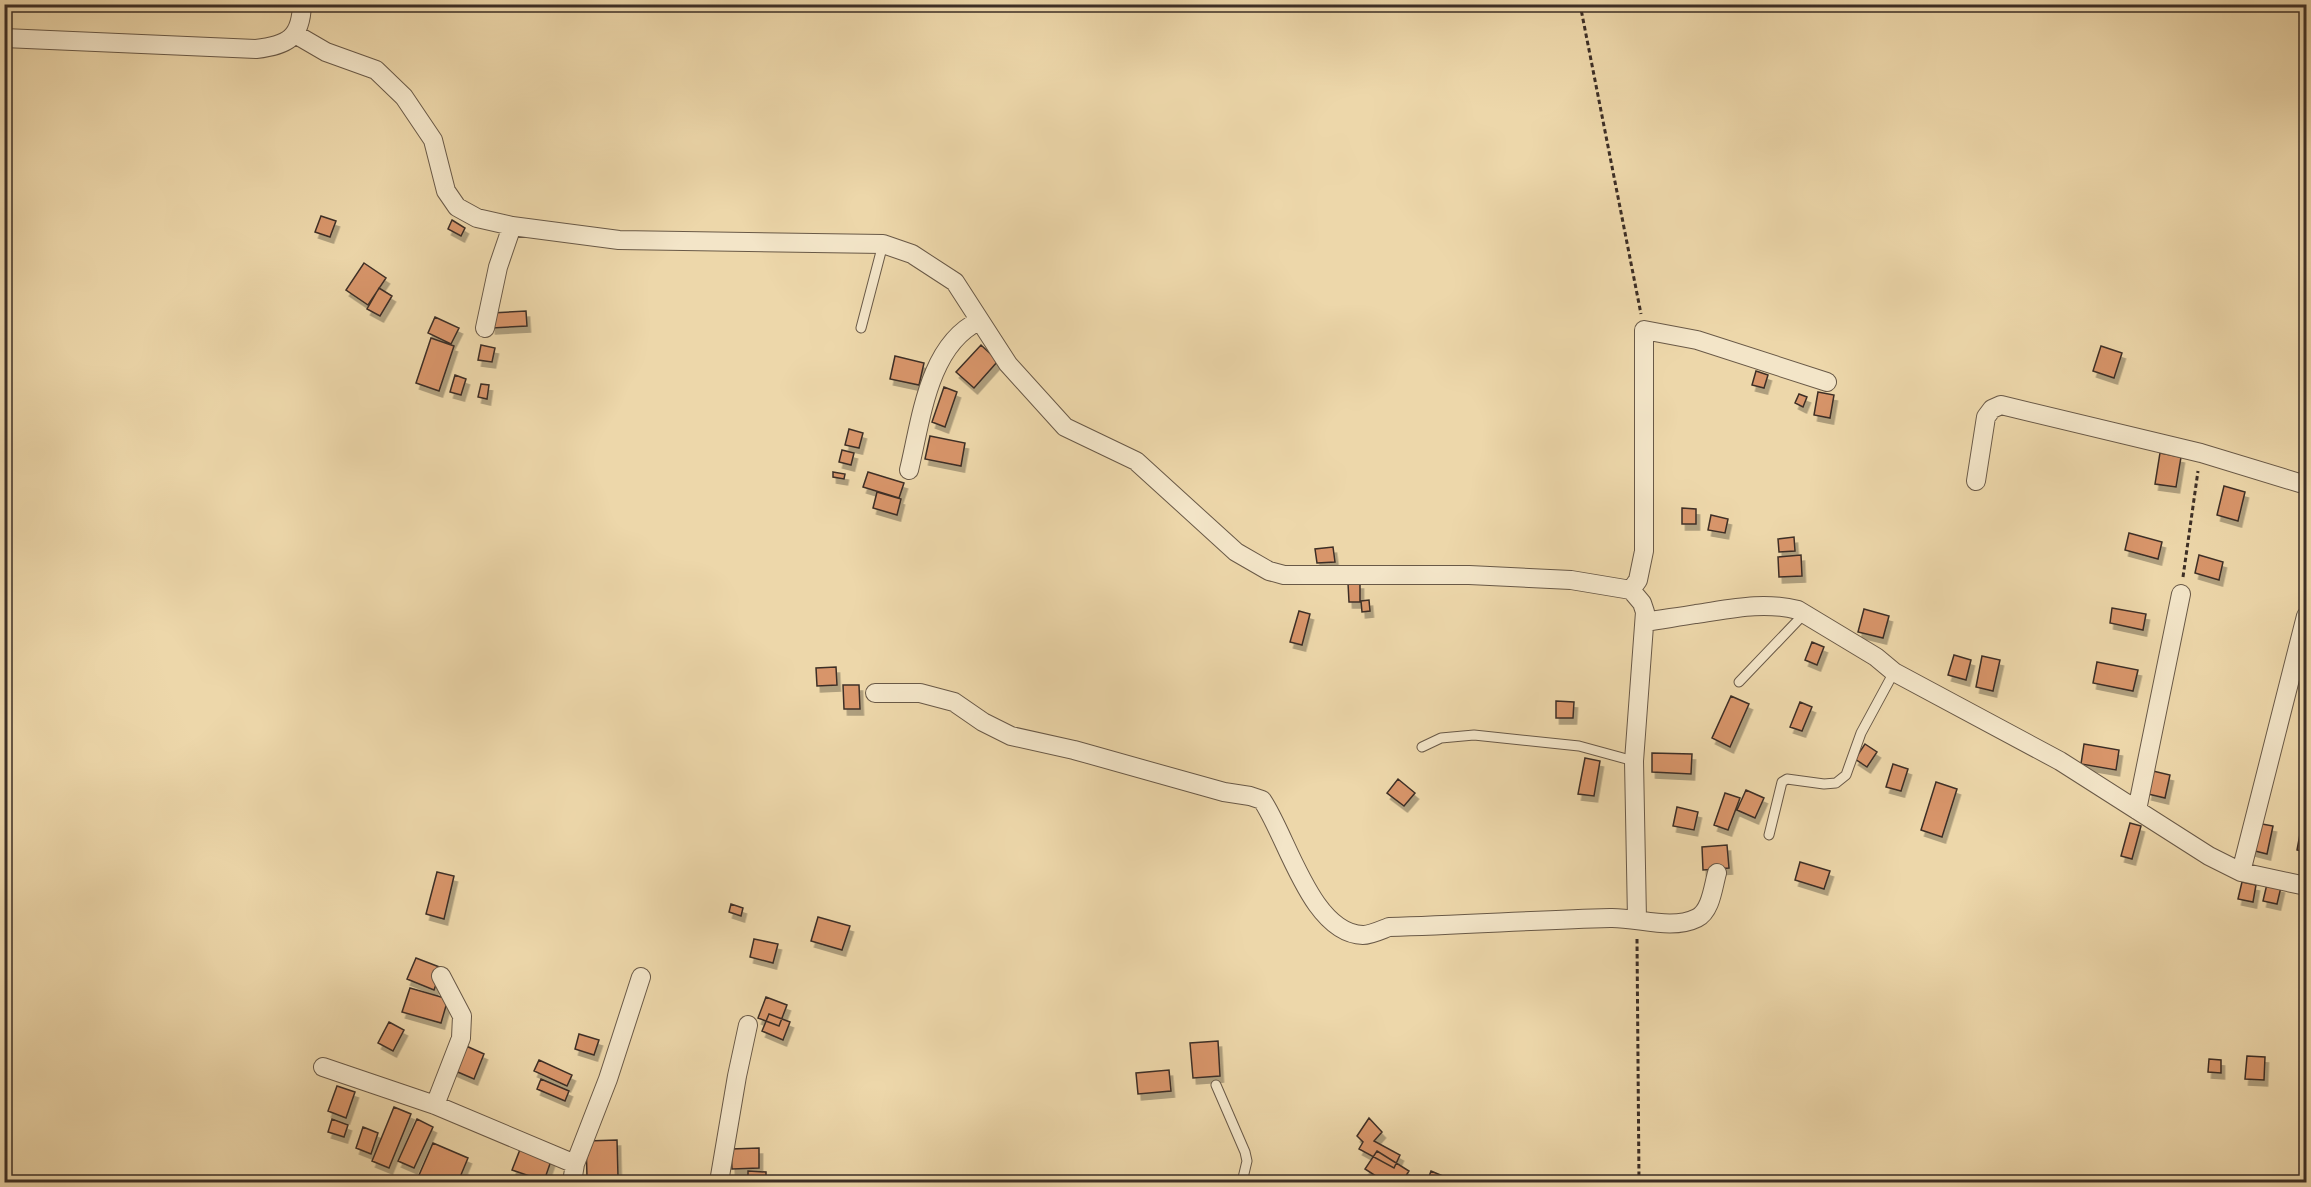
<svg xmlns="http://www.w3.org/2000/svg" width="2311" height="1187" viewBox="0 0 2311 1187" font-family="Vollkorn,serif">
  <defs>
    <filter id="shadow"><feDropShadow dx="3.5" dy="6" stdDeviation="0" flood-color="#0004"/></filter>
  </defs>
  <rect width="100%" height="100%" fill="#edd7aa"/>
  <filter id="stains"><feTurbulence type="fractalNoise" baseFrequency=".00333" numOctaves="4"/><feColorMatrix values="0 0 0 0 .2 0 0 0 0 .09 0 0 0 0 .02 0 0 0 .5 -.17"/></filter>
  <radialGradient id="worn" r=".72"><stop offset=".6" stop-color="#630" stop-opacity="0"/><stop offset="1" stop-color="#630" stop-opacity=".3"/></radialGradient>
  <path fill="#d8956a" stroke="#3d2f26" stroke-width="1.5" filter="url(#shadow)" d="M 321,216 L 336,221 L 330,237 L 315,232 Z
    M 452,220 L 465,228 L 461,236 L 448,229 Z
    M 364,263 L 386,278 L 368,305 L 346,290 Z
    M 379,288 L 392,296 L 380,316 L 367,309 Z
    M 526,311 L 527,326 L 492,328 L 491,313 Z
    M 435,317 L 459,328 L 451,344 L 428,333 Z
    M 431,338 L 454,346 L 439,391 L 416,383 Z
    M 481,345 L 495,348 L 492,362 L 478,360 Z
    M 981,345 L 998,361 L 974,388 L 956,372 Z
    M 2101,346 L 2122,353 L 2114,378 L 2093,371 Z
    M 895,356 L 924,363 L 919,385 L 890,379 Z
    M 1756,371 L 1768,375 L 1764,388 L 1752,385 Z
    M 455,375 L 466,379 L 461,395 L 450,392 Z
    M 481,384 L 489,385 L 487,399 L 478,397 Z
    M 944,387 L 957,392 L 945,427 L 932,422 Z
    M 1818,392 L 1834,395 L 1830,418 L 1814,415 Z
    M 1799,394 L 1807,397 L 1803,407 L 1795,403 Z
    M 849,429 L 863,433 L 859,448 L 845,445 Z
    M 930,436 L 965,443 L 961,466 L 925,459 Z
    M 842,450 L 854,453 L 851,465 L 839,462 Z
    M 2160,453 L 2181,457 L 2176,487 L 2155,484 Z
    M 833,472 L 845,474 L 844,479 L 833,477 Z
    M 868,472 L 904,483 L 899,498 L 863,487 Z
    M 2224,486 L 2245,492 L 2238,521 L 2217,515 Z
    M 877,492 L 901,499 L 897,515 L 873,508 Z
    M 1682,508 L 1696,509 L 1696,524 L 1682,524 Z
    M 1711,515 L 1728,519 L 1725,533 L 1708,530 Z
    M 2129,533 L 2162,542 L 2158,559 L 2125,550 Z
    M 1794,537 L 1795,551 L 1779,552 L 1778,539 Z
    M 1333,547 L 1335,562 L 1317,563 L 1315,549 Z
    M 1801,555 L 1802,576 L 1779,577 L 1778,557 Z
    M 2199,555 L 2223,562 L 2219,580 L 2195,573 Z
    M 1348,583 L 1360,583 L 1360,602 L 1349,602 Z
    M 1369,600 L 1370,611 L 1362,612 L 1361,601 Z
    M 2112,608 L 2146,614 L 2143,630 L 2110,623 Z
    M 1864,609 L 1889,616 L 1883,638 L 1858,632 Z
    M 1299,611 L 1310,614 L 1302,645 L 1290,642 Z
    M 1812,642 L 1824,647 L 1817,665 L 1805,660 Z
    M 1954,655 L 1971,660 L 1966,680 L 1948,675 Z
    M 1982,656 L 2000,660 L 1993,691 L 1976,687 Z
    M 2097,662 L 2138,670 L 2133,691 L 2093,683 Z
    M 836,667 L 837,685 L 817,686 L 816,668 Z
    M 843,685 L 859,685 L 860,709 L 844,709 Z
    M 1731,696 L 1749,704 L 1730,747 L 1712,738 Z
    M 1556,701 L 1574,702 L 1573,718 L 1556,718 Z
    M 1800,702 L 1812,707 L 1802,731 L 1790,727 Z
    M 1865,744 L 1877,752 L 1867,767 L 1855,759 Z
    M 2084,744 L 2119,750 L 2116,770 L 2081,764 Z
    M 1652,753 L 1692,754 L 1691,774 L 1652,772 Z
    M 1585,758 L 1600,761 L 1594,796 L 1578,794 Z
    M 1893,764 L 1908,769 L 1901,791 L 1886,787 Z
    M 2153,771 L 2170,775 L 2165,798 L 2148,794 Z
    M 1398,779 L 1415,793 L 1404,806 L 1387,793 Z
    M 1936,782 L 1957,789 L 1942,837 L 1921,830 Z
    M 1746,790 L 1764,798 L 1755,818 L 1737,810 Z
    M 1725,793 L 1740,798 L 1728,830 L 1714,825 Z
    M 1677,807 L 1698,812 L 1694,830 L 1673,826 Z
    M 2130,823 L 2141,826 L 2132,859 L 2121,856 Z
    M 2257,823 L 2273,826 L 2267,854 L 2251,850 Z
    M 2300,834 L 2306,835 L 2306,852 L 2297,850 Z
    M 1727,845 L 1729,868 L 1703,870 L 1702,847 Z
    M 1800,862 L 1830,871 L 1824,889 L 1795,880 Z
    M 437,872 L 454,876 L 444,919 L 426,914 Z
    M 2242,882 L 2256,885 L 2253,902 L 2238,899 Z
    M 2267,884 L 2281,887 L 2277,904 L 2263,901 Z
    M 731,904 L 743,908 L 741,916 L 729,912 Z
    M 818,917 L 850,926 L 842,950 L 811,941 Z
    M 754,939 L 778,944 L 773,963 L 750,957 Z
    M 416,958 L 442,968 L 434,990 L 407,979 Z
    M 410,988 L 448,999 L 441,1023 L 402,1012 Z
    M 766,997 L 787,1005 L 779,1026 L 758,1018 Z
    M 769,1014 L 790,1022 L 783,1040 L 762,1031 Z
    M 389,1022 L 404,1030 L 393,1051 L 378,1043 Z
    M 579,1034 L 599,1040 L 594,1055 L 575,1049 Z
    M 1218,1041 L 1220,1076 L 1193,1078 L 1190,1043 Z
    M 464,1045 L 484,1054 L 474,1079 L 453,1070 Z
    M 2247,1056 L 2265,1057 L 2264,1080 L 2245,1079 Z
    M 2209,1059 L 2221,1060 L 2221,1073 L 2208,1072 Z
    M 539,1060 L 572,1075 L 567,1086 L 534,1071 Z
    M 1169,1070 L 1171,1091 L 1138,1094 L 1136,1073 Z
    M 541,1079 L 569,1091 L 565,1101 L 537,1089 Z
    M 337,1086 L 355,1092 L 346,1118 L 328,1111 Z
    M 394,1107 L 411,1114 L 389,1168 L 372,1161 Z
    M 1369,1118 L 1382,1132 L 1374,1141 L 1400,1155 L 1394,1168 L 1359,1149 L 1363,1142 L 1357,1136 Z
    M 332,1119 L 348,1125 L 344,1137 L 328,1132 Z
    M 417,1119 L 433,1127 L 414,1168 L 398,1161 Z
    M 363,1127 L 378,1133 L 371,1154 L 356,1148 Z
    M 617,1140 L 618,1176 L 587,1177 L 586,1141 Z
    M 433,1143 L 468,1158 L 458,1182 L 416,1182 Z
    M 521,1147 L 552,1158 L 544,1181 L 512,1170 Z
    M 759,1148 L 759,1168 L 732,1169 L 731,1149 Z
    M 1377,1151 L 1409,1171 L 1402,1182 L 1385,1182 L 1365,1169 Z
    M 748,1171 L 766,1172 L 766,1182 L 748,1182 Z
    M 1431,1171 L 1445,1177 L 1443,1182 L 1427,1182 Z"/>
  <g fill="none" stroke-linecap="round" stroke-linejoin="round">
    <defs>
      <path id="service" d="M 861,328 L 883,244
        M 1739,682 L 1804,614
        M 1422,747 L 1441,738 L 1474,735 L 1579,746 L 1634,761
        M 1769,835 L 1782,782 L 1787,779 L 1824,784 L 1836,783 L 1846,775 L 1861,733 L 1894,672
        M 1216,1085 L 1245,1152 L 1247,1161 L 1242,1182"/>
      <path id="minor" d="M 295,34 L 326,52 L 376,70 L 404,97 L 433,140 L 446,191 L 457,207 L 477,218 L 512,226 L 619,240 L 883,244 L 912,254 L 955,282 L 1008,364 L 1065,427 L 1136,461 L 1236,552 L 1269,571 L 1284,575 L 1469,575 L 1571,580 L 1631,590 L 1642,603 L 1645,612 L 1634,761 L 1637,919
        M 4,38 L 256,49 C 288,45 301,38 302,4
        M 485,328 L 498,267 L 512,226
        M 909,470 C 921,421 928,345 979,321
        M 1976,481 L 1986,417 L 1992,409 L 2001,405 L 2201,453 L 2306,485
        M 1631,590 L 1638,580 L 1644,551 L 1644,330 L 1697,340 L 1827,382
        M 1645,622 C 1662,619 1679,617 1696,614 C 1730,609 1763,601 1798,610 L 1876,657 L 1894,672 L 2060,761 L 2209,856 L 2241,872 L 2306,886
        M 875,693 L 920,693 L 954,702 L 983,722 L 1011,736 L 1074,750 L 1224,792 L 1250,796 L 1262,800 C 1287,836 1311,934 1363,935 C 1371,935 1381,930 1389,927 C 1463,925 1536,920 1610,918 C 1637,917 1671,931 1697,918 C 1711,911 1713,887 1717,873
        M 2137,810 L 2181,594
        M 2241,872 L 2306,616
        M 323,1067 L 435,1105 L 575,1164
        M 435,1105 L 461,1038 L 462,1016 L 441,976
        M 572,1182 L 575,1164 L 608,1079 L 641,977
        M 719,1182 L 737,1076 L 748,1025"/>
    </defs>
    <use href="#service" stroke="#695947" stroke-width="11"/>
    <use href="#minor" stroke="#695947" stroke-width="20"/>
    <path stroke="#3d2f26" stroke-width="3" stroke-dasharray="4.5 3" stroke-linecap="butt" d="M 1580,4 L 1641,314
      M 2183,577 L 2198,471
      M 1637,939 L 1639,1182"/>
    <use href="#service" stroke="#f3e5c8" stroke-width="9"/>
    <use href="#minor" stroke="#f3e5c8" stroke-width="18"/>
  </g>
  <rect width="2311" height="1187" fill="none" stroke="#edd7aa" stroke-width="24"/>
  <rect x="6" y="6" width="2299" height="1175" fill="none" stroke="#3d2f26" stroke-width="3"/>
  <rect x="12" y="12" width="2287" height="1163" fill="none" stroke="#3d2f26" stroke-width="1.5"/>
  <rect width="100%" height="100%" filter="url(#stains)"/>
  <rect width="100%" height="100%" fill="url(#worn)"/>
</svg>
